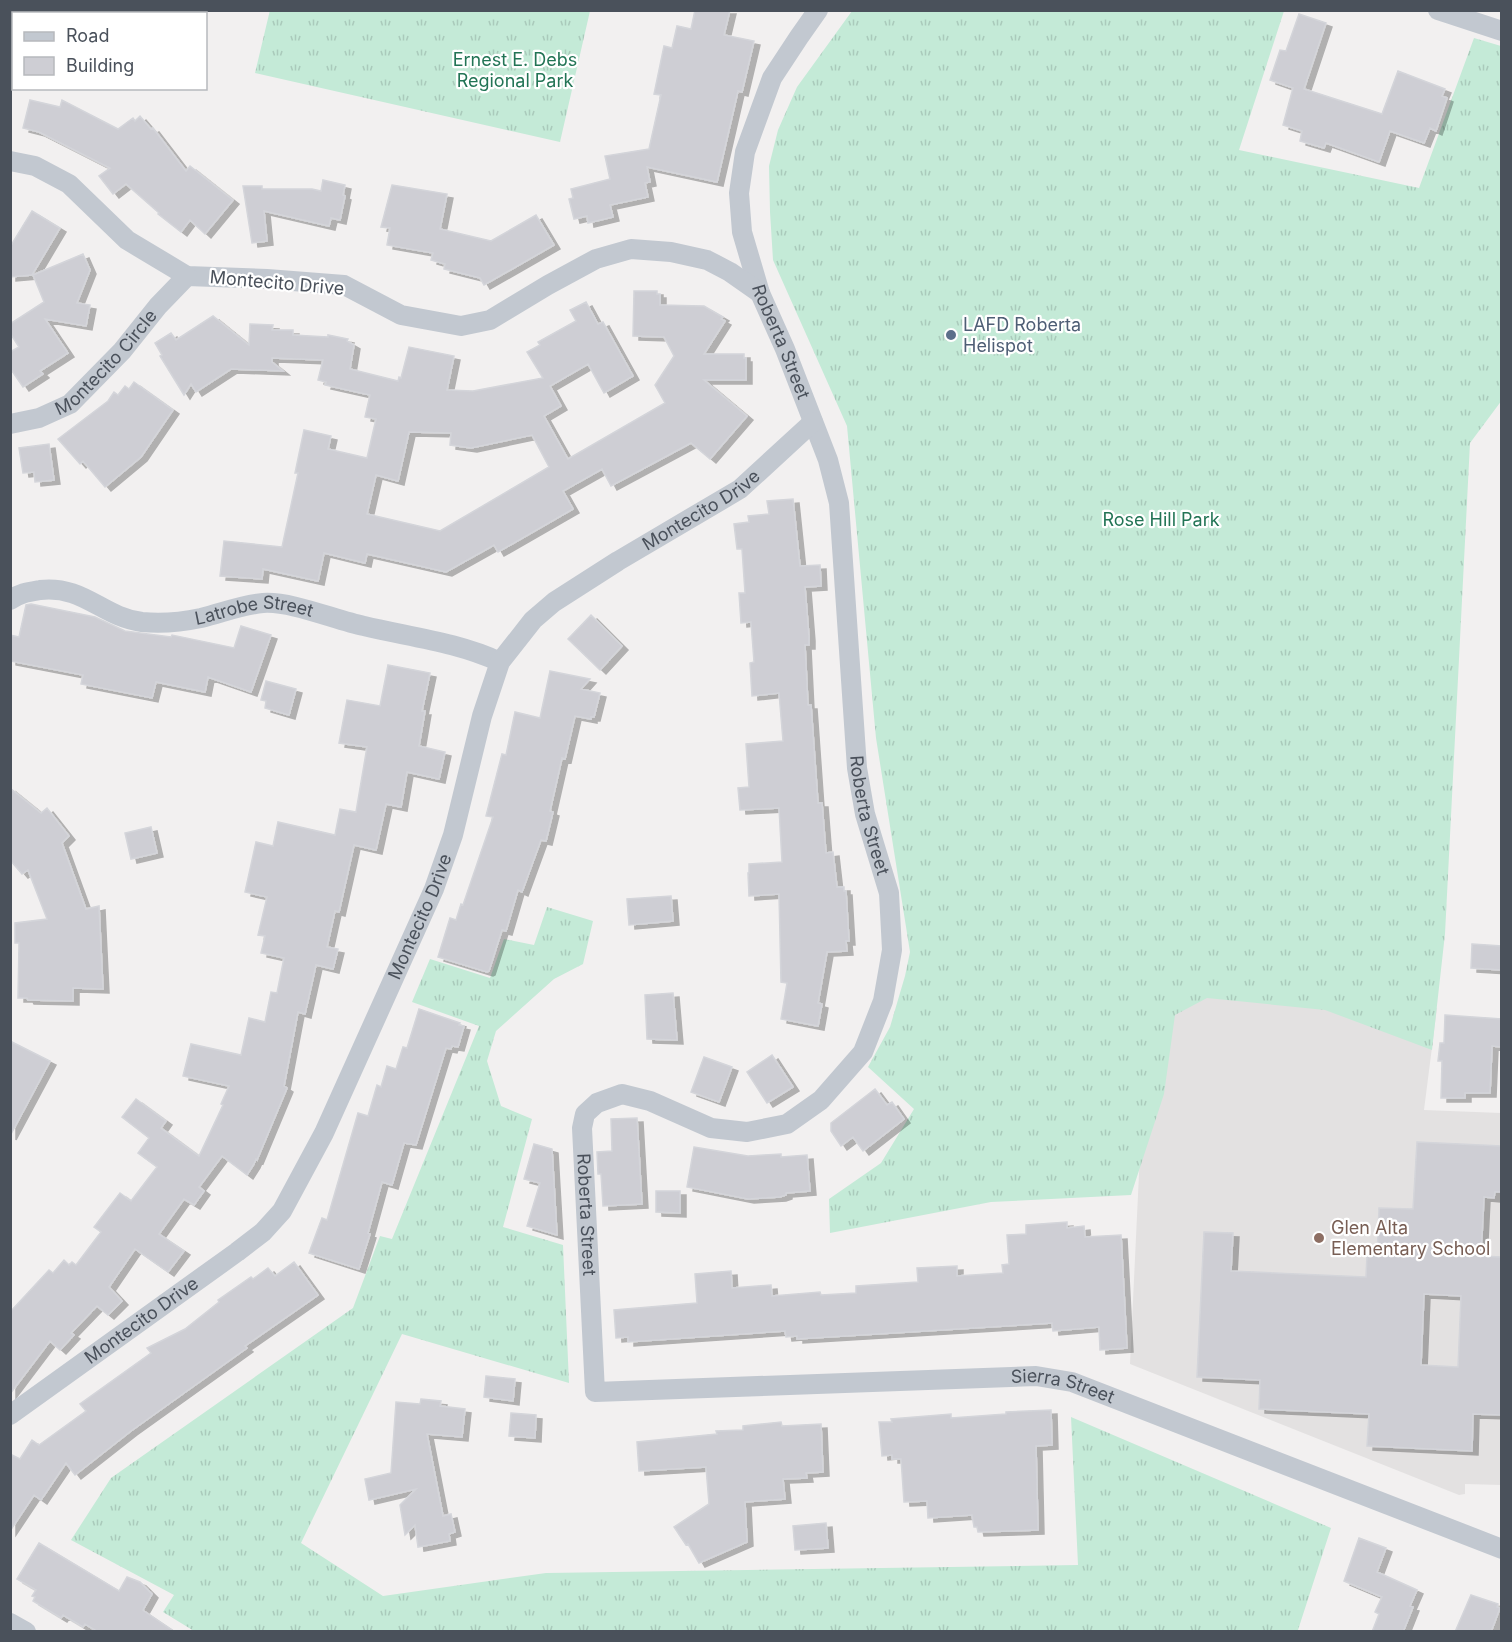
<svg xmlns="http://www.w3.org/2000/svg" width="1512" height="1642" viewBox="0 0 1512 1642" font-family="Inter,sans-serif">
  <defs>
    <pattern id="grass-tufts" width="24" height="20" patternUnits="userSpaceOnUse" patternTransform="scale(1.5)"><rect width="24" height="20" fill="#c4ead7"/><path d="M3 7l-1-3M5 7V3M7 7l1-3M15 17l-1-3M17 17v-4M19 17l1-3" fill="none" stroke="#aacabb"/></pattern>
    <filter id="shadow"><feDropShadow dx="6" dy="4" stdDeviation="0" flood-color="#0004"/></filter>
  </defs>
  <rect width="100%" height="100%" fill="#f2f0f0"/>
  <path fill="#e3e1e1" d="M 1284,941 L 1437,1008 L 1424,1110 L 1501,1113 L 1501,1485 L 1465,1484 L 1465,1494 L 1459,1495 L 1130,1364 L 1146,1026 Z"/>
  <path fill="url(#grass-tufts)" d="M 270,10 L 590,10 L 590,11 L 560,142 L 255,73 Z
    M 852,11 L 1284,11 L 1239,150 L 1419,188 L 1474,38 L 1501,46 L 1502,400 L 1470,443 L 1445,934 L 1432,1050 L 1325,1010 L 1207,998 L 1175,1015 L 1164,1094 L 1131,1195 L 991,1202 L 830,1233 L 829,1199 L 881,1163 L 914,1109 L 868,1067 L 890,1027 L 905,976 L 910,952 L 876,738 L 847,426 L 773,260 L 770,212 L 769,166 L 778,130 L 797,87 Z
    M 547,907 L 593,921 L 583,964 L 554,979 L 496,1031 L 487,1061 L 501,1106 L 532,1119 L 503,1227 L 563,1245 L 569,1383 L 402,1334 L 301,1543 L 383,1596 L 546,1573 L 1078,1565 L 1071,1417 L 1331,1528 L 1298,1630 L 1301,1631 L 194,1631 L 163,1612 L 174,1595 L 71,1540 L 111,1478 L 353,1308 L 380,1236 L 392,1239 L 479,1026 L 412,1002 L 430,959 L 490,978 L 504,939 L 534,945 Z"/>
  <path fill="#ceced4" stroke="#d4d5da" stroke-width="1.5" fill-rule="evenodd" filter="url(#shadow)" d="M 695,10 L 730,10 L 724,35 L 754,41 L 742,92 L 738,91 L 717,182 L 647,167 L 650,182 L 645,183 L 648,197 L 610,205 L 613,217 L 588,223 L 587,216 L 574,219 L 569,199 L 573,198 L 571,189 L 610,179 L 605,156 L 649,149 L 661,95 L 654,94 L 664,46 L 672,48 L 677,26 L 691,29 Z
    M 1299,14 L 1326,23 L 1304,89 L 1382,114 L 1398,71 L 1445,89 L 1442,96 L 1447,98 L 1436,131 L 1430,128 L 1424,143 L 1390,131 L 1379,162 L 1326,143 L 1324,148 L 1300,141 L 1302,131 L 1283,125 L 1293,88 L 1270,80 L 1280,50 L 1286,51 Z
    M 30,100 L 60,107 L 62,100 L 118,129 L 133,118 L 135,121 L 140,116 L 151,129 L 153,128 L 186,171 L 190,166 L 233,200 L 205,234 L 190,220 L 181,232 L 158,214 L 159,213 L 126,184 L 113,194 L 99,176 L 110,168 L 39,132 L 23,128 Z
    M 323,180 L 345,185 L 343,195 L 345,196 L 340,220 L 331,218 L 329,226 L 264,211 L 267,241 L 252,243 L 243,186 L 262,186 L 262,189 L 312,189 L 321,191 Z
    M 392,185 L 447,194 L 440,229 L 491,241 L 536,215 L 554,245 L 484,285 L 480,278 L 444,269 L 445,264 L 431,260 L 433,253 L 387,245 L 390,228 L 381,227 Z
    M 32,211 L 60,228 L 32,275 L 10,277 L 10,247 Z
    M 83,254 L 90,270 L 77,303 L 90,305 L 86,326 L 45,319 L 68,353 L 40,371 L 43,374 L 23,387 L 10,368 L 10,352 L 19,347 L 10,333 L 10,324 L 44,302 L 33,275 Z
    M 634,291 L 657,291 L 657,294 L 660,294 L 660,305 L 704,306 L 723,317 L 721,319 L 725,321 L 704,354 L 744,354 L 744,358 L 746,358 L 746,380 L 704,380 L 747,416 L 710,459 L 691,443 L 611,486 L 602,469 L 563,491 L 573,509 L 498,552 L 494,545 L 446,572 L 367,554 L 365,563 L 324,553 L 318,581 L 263,569 L 262,579 L 220,576 L 224,541 L 282,547 L 298,473 L 295,473 L 304,430 L 331,436 L 328,449 L 367,458 L 376,419 L 365,417 L 370,395 L 325,385 L 326,382 L 318,380 L 323,360 L 272,358 L 272,362 L 283,371 L 231,369 L 196,392 L 191,384 L 184,395 L 160,356 L 162,355 L 155,343 L 171,333 L 176,340 L 213,316 L 249,345 L 250,324 L 273,325 L 272,330 L 293,330 L 293,335 L 328,337 L 328,335 L 348,339 L 347,341 L 354,345 L 350,369 L 398,381 L 399,377 L 401,378 L 409,347 L 454,356 L 447,390 L 473,391 L 543,378 L 527,352 L 540,345 L 538,342 L 576,321 L 570,310 L 586,302 L 598,324 L 603,322 L 633,376 L 604,393 L 588,364 L 550,386 L 561,406 L 544,416 L 568,459 L 665,403 L 655,385 L 674,356 L 664,337 L 633,336 ZM 409,432 L 451,433 L 450,445 L 471,448 L 532,435 L 549,467 L 440,531 L 367,514 L 376,475 L 398,481 Z
    M 134,382 L 173,410 L 141,457 L 105,487 L 83,461 L 80,464 L 58,439 L 108,401 L 114,392 L 118,395 L 125,386 L 129,389 Z
    M 49,444 L 54,480 L 35,482 L 34,472 L 23,473 L 19,448 Z
    M 793,499 L 800,566 L 820,565 L 821,586 L 805,587 L 809,637 L 809,645 L 805,645 L 808,705 L 811,705 L 818,803 L 822,803 L 826,853 L 833,852 L 837,887 L 844,887 L 844,891 L 846,891 L 849,941 L 846,941 L 847,951 L 827,952 L 818,1003 L 822,1004 L 818,1026 L 781,1019 L 787,983 L 781,982 L 779,894 L 749,896 L 748,873 L 749,873 L 749,864 L 782,862 L 779,808 L 740,810 L 738,788 L 749,787 L 746,744 L 783,741 L 779,693 L 752,696 L 750,663 L 754,662 L 751,622 L 741,623 L 739,593 L 745,593 L 742,549 L 737,549 L 734,524 L 749,522 L 748,516 L 769,514 L 767,501 Z
    M 31,604 L 95,617 L 125,631 L 171,637 L 172,635 L 234,648 L 241,626 L 271,635 L 251,692 L 208,677 L 205,692 L 156,682 L 152,698 L 81,684 L 83,675 L 10,661 L 10,635 L 19,637 L 26,605 Z
    M 591,615 L 622,646 L 600,670 L 568,639 Z
    M 388,665 L 430,673 L 422,711 L 425,711 L 419,746 L 445,752 L 439,779 L 407,772 L 401,807 L 386,804 L 376,850 L 354,845 L 339,912 L 335,911 L 327,947 L 338,949 L 333,969 L 316,965 L 305,1014 L 298,1012 L 284,1086 L 287,1088 L 257,1160 L 256,1159 L 254,1164 L 247,1175 L 222,1156 L 199,1187 L 204,1191 L 194,1205 L 184,1199 L 159,1234 L 184,1251 L 168,1272 L 135,1249 L 109,1287 L 122,1301 L 108,1315 L 97,1306 L 71,1333 L 74,1335 L 60,1350 L 50,1341 L 10,1394 L 10,1312 L 49,1270 L 53,1273 L 64,1260 L 69,1265 L 72,1262 L 76,1265 L 101,1232 L 94,1227 L 120,1193 L 131,1201 L 157,1167 L 138,1153 L 149,1138 L 122,1117 L 136,1099 L 166,1121 L 161,1128 L 199,1156 L 223,1105 L 221,1104 L 229,1086 L 183,1076 L 191,1044 L 241,1055 L 249,1018 L 265,1022 L 271,992 L 277,993 L 284,958 L 261,953 L 265,936 L 258,935 L 267,897 L 245,892 L 256,842 L 273,846 L 278,822 L 335,835 L 340,809 L 356,812 L 367,747 L 339,743 L 347,700 L 380,706 Z
    M 550,671 L 590,679 L 581,689 L 600,693 L 594,717 L 591,717 L 591,719 L 575,716 L 565,759 L 562,758 L 550,811 L 553,812 L 546,841 L 541,840 L 522,892 L 518,890 L 506,931 L 502,930 L 489,971 L 487,972 L 438,957 L 450,918 L 456,920 L 461,904 L 463,905 L 493,817 L 486,816 L 502,754 L 506,755 L 515,712 L 540,718 Z
    M 266,681 L 296,689 L 289,715 L 265,708 L 266,701 L 261,700 Z
    M 10,788 L 41,813 L 47,808 L 69,836 L 62,843 L 86,909 L 99,906 L 103,989 L 73,988 L 73,1001 L 28,1000 L 27,998 L 18,998 L 19,943 L 15,943 L 15,923 L 47,919 L 28,870 L 22,874 L 10,860 Z
    M 151,827 L 157,853 L 131,859 L 125,833 Z
    M 671,896 L 673,921 L 629,925 L 627,899 Z
    M 1472,944 L 1502,946 L 1502,970 L 1471,968 Z
    M 673,993 L 677,1040 L 647,1039 L 645,995 Z
    M 419,1009 L 460,1023 L 459,1025 L 464,1026 L 458,1047 L 452,1046 L 451,1049 L 446,1048 L 416,1145 L 404,1143 L 392,1185 L 382,1182 L 368,1233 L 370,1234 L 359,1269 L 309,1253 L 322,1218 L 327,1220 L 358,1113 L 368,1116 L 377,1085 L 381,1087 L 387,1066 L 396,1069 L 403,1047 L 407,1048 Z
    M 1445,1015 L 1502,1019 L 1502,1047 L 1492,1046 L 1490,1093 L 1465,1093 L 1465,1098 L 1441,1098 L 1442,1061 L 1438,1061 L 1440,1043 L 1444,1043 Z
    M 10,1041 L 50,1061 L 10,1136 Z
    M 772,1055 L 793,1087 L 767,1103 L 747,1072 Z
    M 704,1057 L 732,1067 L 719,1102 L 691,1092 Z
    M 875,1089 L 887,1105 L 892,1102 L 904,1119 L 863,1151 L 853,1137 L 841,1146 L 831,1131 L 831,1123 Z
    M 637,1118 L 642,1204 L 603,1206 L 601,1174 L 598,1174 L 597,1152 L 612,1151 L 611,1119 Z
    M 1417,1142 L 1502,1146 L 1502,1192 L 1495,1192 L 1494,1198 L 1484,1197 L 1481,1256 L 1502,1257 L 1502,1415 L 1473,1414 L 1472,1451 L 1367,1446 L 1369,1414 L 1259,1409 L 1260,1380 L 1197,1377 L 1204,1232 L 1233,1233 L 1231,1271 L 1366,1277 L 1367,1254 L 1377,1255 L 1379,1208 L 1413,1209 ZM 1424,1294 L 1461,1296 L 1458,1367 L 1421,1365 Z
    M 534,1144 L 552,1149 L 557,1235 L 527,1226 L 540,1183 L 524,1179 Z
    M 694,1147 L 748,1156 L 781,1154 L 781,1157 L 807,1155 L 810,1191 L 786,1193 L 786,1195 L 780,1197 L 748,1199 L 687,1187 Z
    M 656,1191 L 680,1191 L 680,1213 L 656,1212 Z
    M 1067,1222 L 1067,1228 L 1084,1226 L 1085,1237 L 1121,1235 L 1127,1348 L 1100,1350 L 1099,1327 L 1053,1331 L 1052,1323 L 797,1339 L 797,1336 L 786,1337 L 785,1331 L 628,1342 L 628,1337 L 616,1338 L 614,1310 L 697,1303 L 695,1274 L 731,1271 L 732,1288 L 771,1285 L 772,1296 L 820,1292 L 821,1295 L 856,1293 L 856,1286 L 918,1282 L 917,1268 L 957,1266 L 957,1276 L 1003,1273 L 1002,1265 L 1009,1264 L 1007,1235 L 1026,1234 L 1026,1225 Z
    M 294,1262 L 318,1295 L 245,1346 L 247,1348 L 131,1431 L 75,1475 L 66,1463 L 41,1500 L 34,1495 L 10,1531 L 10,1454 L 20,1459 L 32,1440 L 39,1445 L 86,1411 L 80,1404 L 151,1353 L 147,1348 L 185,1329 L 219,1302 L 218,1300 L 251,1277 L 253,1279 L 268,1268 L 275,1276 Z
    M 486,1376 L 515,1379 L 513,1401 L 484,1397 Z
    M 421,1399 L 441,1401 L 440,1406 L 465,1409 L 462,1437 L 427,1434 L 443,1516 L 451,1514 L 455,1532 L 449,1534 L 450,1541 L 418,1547 L 415,1525 L 405,1535 L 400,1505 L 416,1489 L 369,1500 L 365,1479 L 391,1473 L 396,1402 L 420,1404 Z
    M 1051,1410 L 1052,1445 L 1036,1446 L 1038,1530 L 978,1532 L 977,1527 L 974,1527 L 972,1515 L 928,1518 L 927,1501 L 904,1502 L 901,1459 L 892,1459 L 892,1455 L 882,1456 L 879,1422 L 892,1422 L 891,1419 L 951,1414 L 951,1418 L 1006,1414 L 1006,1412 Z
    M 511,1413 L 536,1415 L 535,1438 L 509,1436 Z
    M 781,1422 L 782,1426 L 821,1424 L 823,1472 L 806,1473 L 807,1478 L 783,1479 L 785,1499 L 745,1502 L 747,1542 L 699,1563 L 688,1544 L 686,1545 L 674,1527 L 709,1504 L 706,1467 L 639,1471 L 637,1442 L 717,1434 L 716,1431 L 743,1430 L 743,1426 Z
    M 826,1523 L 828,1548 L 795,1550 L 793,1526 Z
    M 1359,1538 L 1386,1548 L 1377,1572 L 1417,1590 L 1410,1606 L 1413,1607 L 1403,1632 L 1372,1632 L 1379,1614 L 1375,1612 L 1382,1597 L 1344,1581 Z
    M 39,1543 L 119,1591 L 127,1577 L 140,1582 L 152,1594 L 143,1610 L 144,1611 L 175,1632 L 98,1632 L 85,1624 L 83,1627 L 63,1615 L 61,1618 L 33,1601 L 35,1597 L 32,1596 L 36,1590 L 17,1579 Z
    M 1471,1595 L 1498,1604 L 1497,1607 L 1500,1608 L 1491,1632 L 1455,1632 Z"/>
  <g fill="none" stroke-linecap="round" stroke-linejoin="round">
    <g stroke="#c2c8d0" stroke-width="20">
      <path id="s1" d="M 818,10 L 799,37 L 772,78 L 745,152 L 739,193 L 742,232 L 760,293 L 785,349 L 828,460 L 839,503 L 857,768 L 865,814 L 889,893 L 892,950 L 883,1001 L 863,1052 L 821,1100 L 787,1124 L 747,1132 L 711,1128 L 650,1101 L 622,1094 L 597,1103 L 585,1114 L 582,1128 L 595,1392 L 1036,1376 L 1072,1382 L 1502,1549"/>
      <path d="M 1438,10 L 1502,31"/>
      <path d="M 10,161 L 35,166 L 69,184 L 127,240 L 187,276 L 267,279 L 344,285 L 401,315 L 461,326 L 490,320 L 548,285 L 596,259 L 631,249 L 671,252 L 707,260 L 730,272 L 760,293"/>
      <path id="s2" d="M 10,424 L 39,418 L 70,404 L 122,351 L 158,306 L 187,276"/>
      <path id="s3" d="M 10,600 C 20,593 28,592 40,590 C 84,585 102,617 142,622 C 162,624 182,622 201,618 C 222,613 241,605 263,603 C 292,601 335,620 364,626 C 410,637 457,642 500,662"/>
      <path id="s4" d="M 10,1415 L 237,1252 L 263,1232 L 282,1211 L 324,1133 L 434,889 L 453,835 L 482,716 L 500,662 L 533,620 L 554,602 L 618,561 L 740,489 L 813,422"/>
      <path d="M 10,1623 L 26,1632"/>
    </g>
  </g>
  <circle fill="#5c6f8a" stroke="#fff" stroke-width="2" cx="951" cy="335" r="6"/>
  <circle fill="#8d6e63" stroke="#fff" stroke-width="2" cx="1319" cy="1238" r="6"/>
  <g text-anchor="middle" stroke-width="4.5" stroke-linejoin="round" paint-order="stroke">
    <g font-size="18" fill="#227455" stroke="#fff">
      <text x="515" y="66">Ernest E. Debs<tspan x="515" dy="21">Regional Park</tspan></text>
      <text x="1161" y="526">Rose Hill Park</text>
    </g>
    <g font-size="18" fill="#4a515b" stroke="#fff">
      <text transform="translate(277 283) rotate(5)" y="6">Montecito Drive</text>
      <text dy="6" stroke="none"><textPath href="#s1" startOffset="358">Roberta Street</textPath></text>
      <text dy="6" stroke="none"><textPath href="#s2" startOffset="118">Montecito Circle</textPath></text>
      <text dy="6" stroke="none"><textPath href="#s4" startOffset="1188">Montecito Drive</textPath></text>
      <text dy="6" stroke="none"><textPath href="#s3" startOffset="254">Latrobe Street</textPath></text>
      <text dy="6" stroke="none"><textPath href="#s1" startOffset="844">Roberta Street</textPath></text>
      <text dy="6" stroke="none"><textPath href="#s4" startOffset="666">Montecito Drive</textPath></text>
      <text dy="6" stroke="none"><textPath href="#s1" startOffset="1510">Roberta Street</textPath></text>
      <text dy="6" stroke="none"><textPath href="#s4" startOffset="162">Montecito Drive</textPath></text>
      <text dy="6" stroke="none"><textPath href="#s1" startOffset="2157">Sierra Street</textPath></text>
    </g>
    <g font-size="18" fill="#4e5e75" stroke="#fff" text-anchor="start">
      <text x="963" y="331">LAFD Roberta<tspan x="963" dy="21">Helispot</tspan></text>
    </g>
    <g font-size="18" fill="#785e54" stroke="#fff" text-anchor="start">
      <text x="1331" y="1234">Glen Alta<tspan x="1331" dy="21">Elementary School</tspan></text>
    </g>
  </g>
  <rect width="1512" height="1642" fill="none" stroke="#4a515b" stroke-width="24"/>
  <rect x="12" y="12" width="195" height="78" fill="#ffffff" stroke="#b7b9bd" stroke-width="1.5"/>
  <rect x="24" y="32" width="30" height="9" fill="#c2c8d0" stroke="#b7b9bd" stroke-width="1.5"/>
  <text x="66" y="42" font-size="18" fill="#4a515b">Road</text>
  <rect x="24" y="57" width="30" height="18" fill="#ceced4" stroke="#b7b9bd" stroke-width="1.5"/>
  <text x="66" y="72" font-size="18" fill="#4a515b">Building</text>
</svg>
